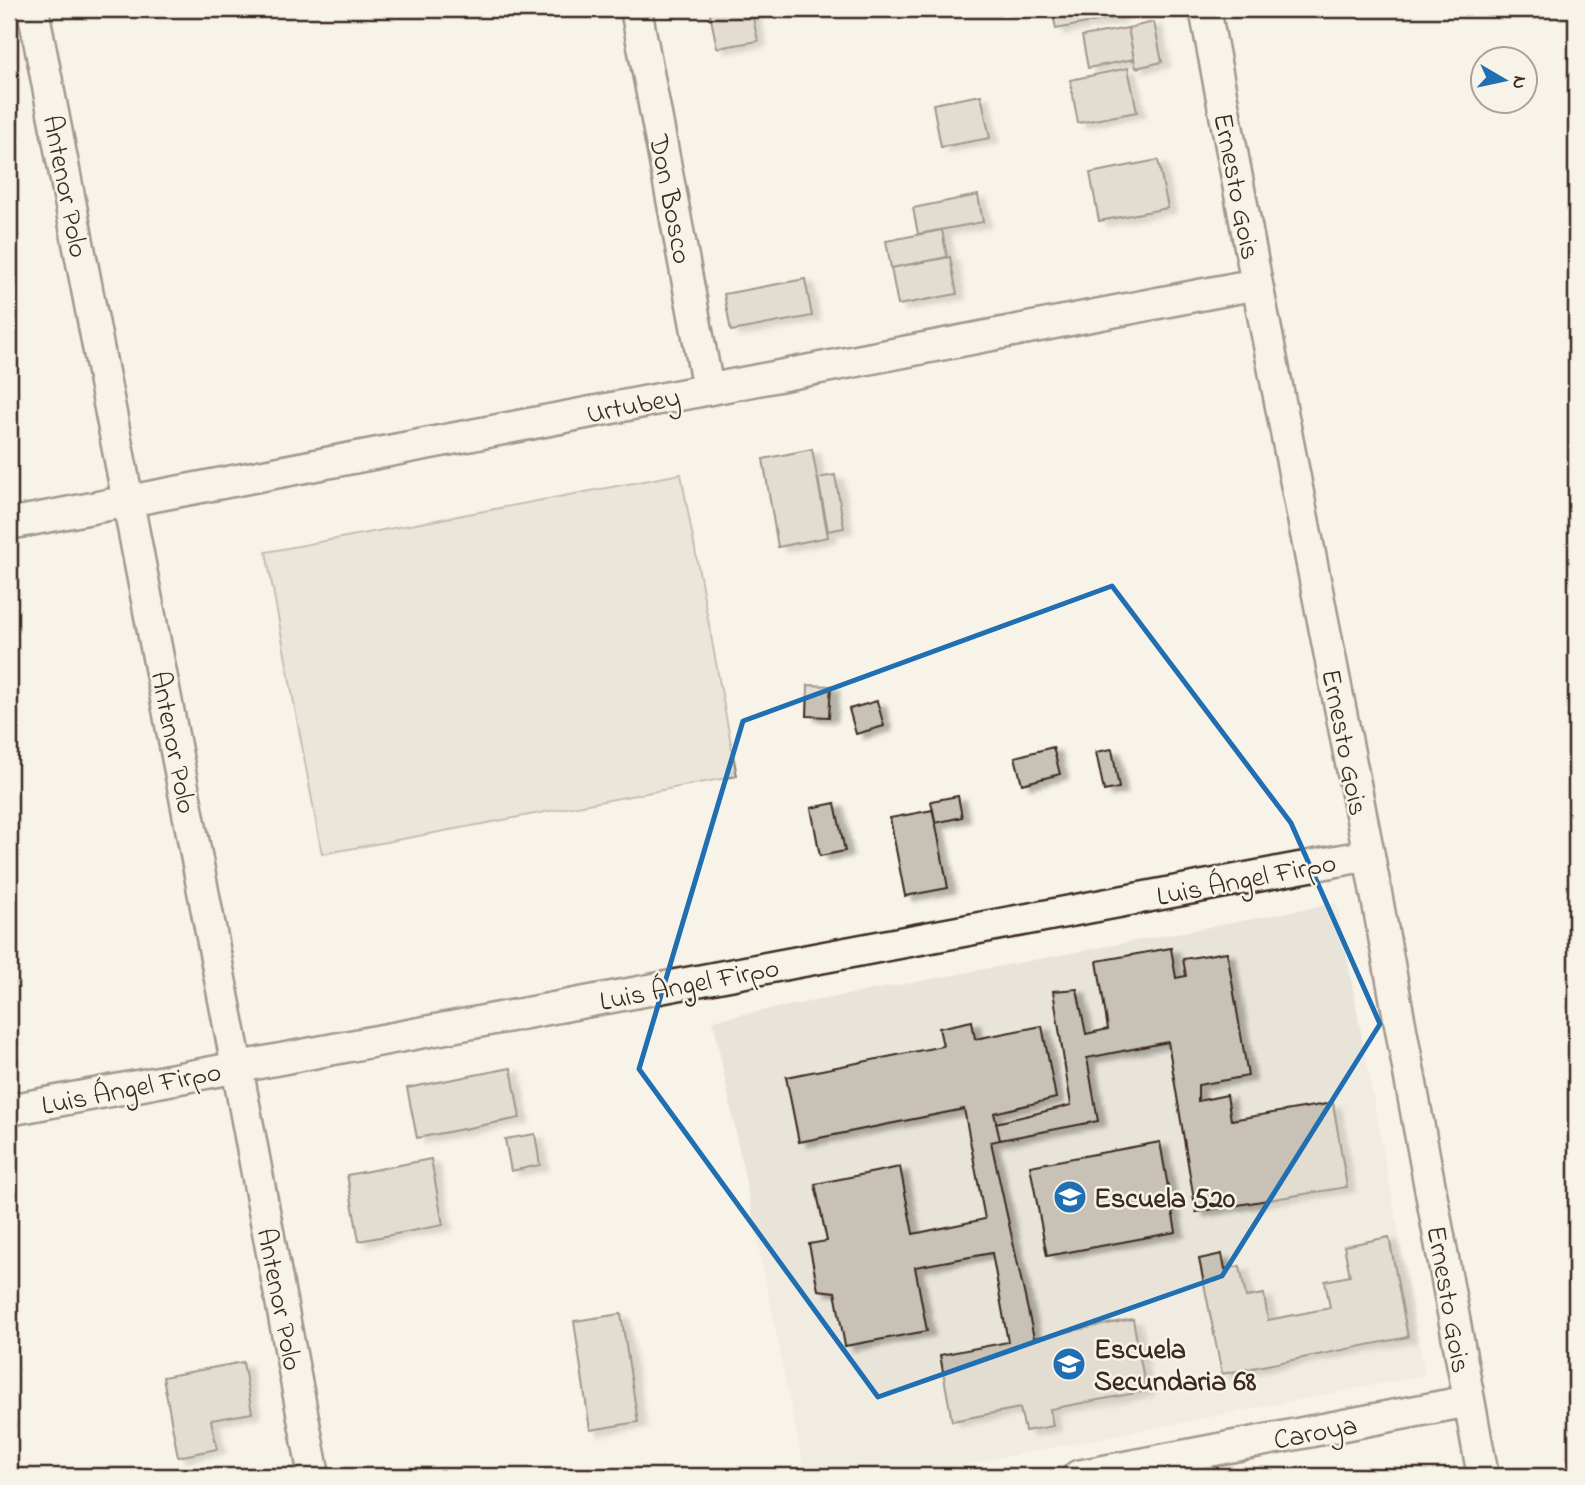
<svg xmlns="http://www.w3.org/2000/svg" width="1585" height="1485" viewBox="0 0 1585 1485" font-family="'Indie Flower',sans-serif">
  <defs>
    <filter id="shadow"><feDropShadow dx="8" dy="4.5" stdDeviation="2" flood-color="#0004"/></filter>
  </defs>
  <rect width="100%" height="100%" fill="#f7f3e8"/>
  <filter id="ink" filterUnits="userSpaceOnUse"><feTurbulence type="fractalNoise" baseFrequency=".0143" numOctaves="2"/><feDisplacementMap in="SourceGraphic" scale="14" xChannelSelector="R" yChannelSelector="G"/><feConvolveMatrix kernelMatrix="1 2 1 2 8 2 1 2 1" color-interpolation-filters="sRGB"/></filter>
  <g filter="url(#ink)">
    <path fill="#e9e4d9" d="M 1337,903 L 1425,1375 L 906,1476 L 805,1476 L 713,1020 Z"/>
    <path fill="#dbd6cb" stroke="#8b8074" stroke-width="2" d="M 681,474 L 737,776 L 322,854 L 266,552 Z"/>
    <path fill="#c8c1b6" stroke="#3b2a1e" stroke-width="2" filter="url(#shadow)" d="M 709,9 L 751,9 L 758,41 L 717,48 Z
      M 1052,9 L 1116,9 L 1118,17 L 1056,29 Z
      M 1154,22 L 1162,62 L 1136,68 L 1128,28 Z
      M 1128,28 L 1134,59 L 1088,68 L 1082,36 Z
      M 1128,68 L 1137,112 L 1078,123 L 1070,80 Z
      M 981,95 L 990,138 L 941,147 L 933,104 Z
      M 1158,160 L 1168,208 L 1099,221 L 1090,173 Z
      M 978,195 L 983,222 L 918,234 L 913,208 Z
      M 942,230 L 947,257 L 891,268 L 886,241 Z
      M 950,257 L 957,294 L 898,305 L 891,268 Z
      M 805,279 L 812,316 L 731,331 L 724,294 Z
      M 812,449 L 828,537 L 778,547 L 763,459 Z
      M 835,475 L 844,528 L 828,531 L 818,478 Z
      M 808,685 L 831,686 L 829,717 L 807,716 Z
      M 877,701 L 884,726 L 856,734 L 849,709 Z
      M 1053,747 L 1060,774 L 1022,784 L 1015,757 Z
      M 1112,749 L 1119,788 L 1104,791 L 1096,752 Z
      M 958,796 L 962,817 L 935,823 L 931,801 Z
      M 835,803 L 845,851 L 820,856 L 811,808 Z
      M 933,810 L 948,888 L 905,896 L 890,818 Z
      M 1171,948 L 1176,978 L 1186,976 L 1183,959 L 1227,952 L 1248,1076 L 1198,1085 L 1198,1101 L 1227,1095 L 1231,1120 L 1333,1103 L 1347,1187 L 1196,1212 L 1168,1042 L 1087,1058 L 1098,1121 L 1000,1140 L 996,1123 L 1071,1105 L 1053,991 L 1077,989 L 1086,1034 L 1108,1029 L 1097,961 Z
      M 972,1021 L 975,1039 L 1042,1026 L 1056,1098 L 994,1113 L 1000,1140 L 991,1142 L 1034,1338 L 1133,1319 L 1146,1391 L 1050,1409 L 1053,1426 L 1025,1431 L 1020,1408 L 952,1421 L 940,1355 L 1008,1342 L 992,1253 L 915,1267 L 927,1331 L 845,1346 L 835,1292 L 818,1290 L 809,1244 L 827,1241 L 815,1184 L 900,1167 L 913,1234 L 985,1219 L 964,1109 L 799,1142 L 786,1077 L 943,1046 L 939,1028 Z
      M 511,1068 L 520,1118 L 417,1138 L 407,1088 Z
      M 535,1134 L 540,1165 L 511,1171 L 505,1139 Z
      M 1160,1142 L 1176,1232 L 1047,1256 L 1030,1166 Z
      M 431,1159 L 443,1225 L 359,1241 L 347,1175 Z
      M 1389,1237 L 1408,1337 L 1222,1374 L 1199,1259 L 1222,1254 L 1225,1269 L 1240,1266 L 1246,1297 L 1264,1294 L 1268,1320 L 1330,1308 L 1325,1281 L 1350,1276 L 1344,1246 Z
      M 621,1314 L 638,1422 L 590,1430 L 574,1321 Z
      M 243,1362 L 252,1413 L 211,1420 L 217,1449 L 178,1457 L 163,1377 Z"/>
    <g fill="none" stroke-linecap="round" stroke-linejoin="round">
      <defs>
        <path id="street" d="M 33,9 L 237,1067 L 314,1476
          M 636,9 L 708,389
          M 1205,9 L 1257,284 L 1369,855 L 1483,1476
          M 9,524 L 1257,284
          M 9,1110 L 1369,855
          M 1078,1476 L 1469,1401"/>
      </defs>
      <use href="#street" stroke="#3b2a1e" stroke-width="35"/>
      <use href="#street" stroke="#f7f3e8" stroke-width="30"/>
    </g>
  </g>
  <path d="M0 0H1585V1485H0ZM 1112,586 L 1291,823 L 1380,1024 L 1222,1276 L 878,1397 L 639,1069 L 743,721 Z" fill="#f7f3e8" fill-opacity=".55" fill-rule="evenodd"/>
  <path fill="none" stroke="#1f6fb2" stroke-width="5" stroke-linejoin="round" d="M 1112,586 L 1291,823 L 1380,1024 L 1222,1276 L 878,1397 L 639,1069 L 743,721 Z"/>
  <defs>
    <symbol id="school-disc" viewBox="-11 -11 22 22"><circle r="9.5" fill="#1f6fb2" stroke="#f7f3e8"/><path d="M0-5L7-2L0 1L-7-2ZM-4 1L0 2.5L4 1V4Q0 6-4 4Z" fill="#fff"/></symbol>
  </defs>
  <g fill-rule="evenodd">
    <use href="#school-disc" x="1051" y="1178" width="38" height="38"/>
    <use href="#school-disc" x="1050" y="1345" width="38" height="38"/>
  </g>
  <g text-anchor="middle" stroke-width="5" stroke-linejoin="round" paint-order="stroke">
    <g font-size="28" fill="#3b2a1e" stroke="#f7f3e8">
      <text transform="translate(67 186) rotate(79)" y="10">Antenor Polo</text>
      <text transform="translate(1238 186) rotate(79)" y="10">Ernesto Gois</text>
      <text transform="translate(672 199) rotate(79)" y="10">Don Bosco</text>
      <text transform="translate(633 404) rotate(-11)" y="10">Urtubey</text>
      <text transform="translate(175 742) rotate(79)" y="10">Antenor Polo</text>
      <text transform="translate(1346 742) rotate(79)" y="10">Ernesto Gois</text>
      <text transform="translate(1246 878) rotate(-11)" y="10">Luis Ángel Firpo</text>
      <text transform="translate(689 983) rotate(-11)" y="10">Luis Ángel Firpo</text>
      <text transform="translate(131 1087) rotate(-11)" y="10">Luis Ángel Firpo</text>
      <text transform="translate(281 1299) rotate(79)" y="10">Antenor Polo</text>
      <text transform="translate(1450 1299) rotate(80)" y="10">Ernesto Gois</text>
      <text transform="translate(1315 1431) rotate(-11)" y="10">Caroya</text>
    </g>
    <g font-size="28" font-weight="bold" fill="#3b2a1e" stroke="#f7f3e8" text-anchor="start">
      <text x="1094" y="1207">Escuela 520</text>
      <text x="1094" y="1358">Escuela<tspan x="1094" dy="32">Secundaria 68</tspan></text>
    </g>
  </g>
  <rect width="1585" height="1485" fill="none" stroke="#f7f3e8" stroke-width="35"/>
  <rect x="18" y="18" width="1550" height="1450" fill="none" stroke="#3b2a1e" stroke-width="2.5" filter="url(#ink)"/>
  <g transform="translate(1504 80) rotate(99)"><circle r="33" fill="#f7f3e8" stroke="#aca397" stroke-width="2"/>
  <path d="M0-5L12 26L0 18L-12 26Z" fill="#1f6fb2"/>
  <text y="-10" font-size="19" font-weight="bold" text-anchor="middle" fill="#3b2a1e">N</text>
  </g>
</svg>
